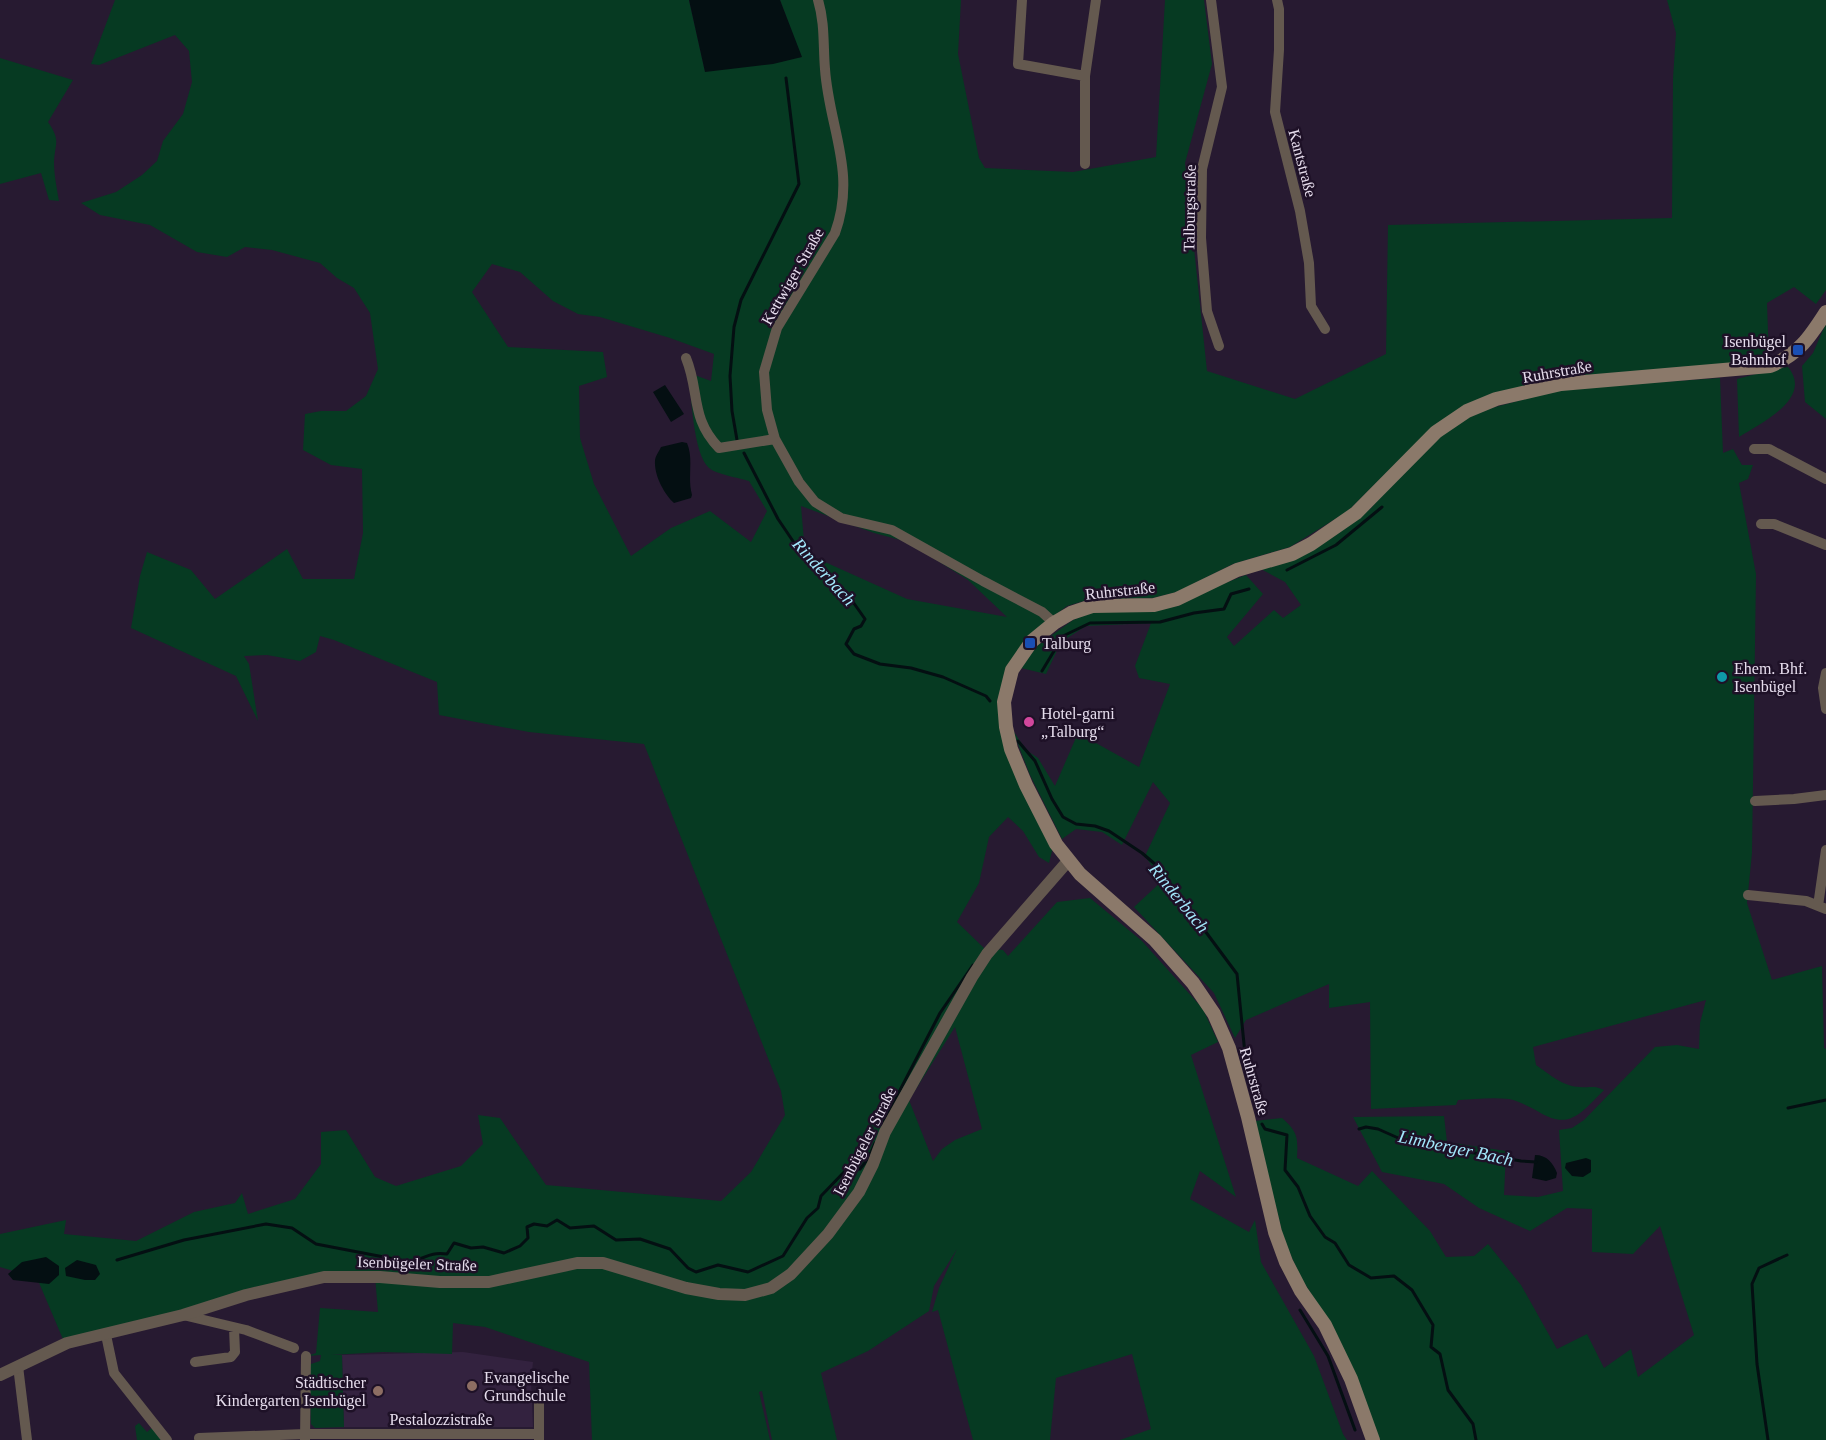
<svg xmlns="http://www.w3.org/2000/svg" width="1826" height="1440" viewBox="0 0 1826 1440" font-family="Georgia,serif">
  <rect width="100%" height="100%" fill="#271a31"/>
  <path fill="#33223f" d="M 463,1352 L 533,1362 L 531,1381 L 533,1427 L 344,1427 L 342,1355 Z"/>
  <path fill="#063a22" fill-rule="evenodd" d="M 115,0 L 689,0 L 705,71 L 801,57 L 780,0 L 961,0 L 958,54 L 979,158 L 985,168 L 1073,172 L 1156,157 L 1165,0 L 1204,0 L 1212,64 L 1185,163 L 1207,371 L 1295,399 L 1386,354 L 1388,225 L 1672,218 L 1673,78 L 1676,33 L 1667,0 L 1826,0 L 1826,290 L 1816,304 L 1794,287 L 1767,303 L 1769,360 L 1563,379 L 1423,436 L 1348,511 L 1290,547 L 1233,564 L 1177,592 L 1153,598 L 1087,600 L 1067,606 L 1042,625 L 999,711 L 1053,847 L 1049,863 L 1039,857 L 1023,831 L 1008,817 L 989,837 L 979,883 L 957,922 L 984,948 L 1003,950 L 1008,956 L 1057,902 L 1090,898 L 1142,941 L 1203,1009 L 1218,1042 L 1191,1055 L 1236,1197 L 1200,1171 L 1190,1199 L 1249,1232 L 1255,1220 L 1261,1262 L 1314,1356 L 1343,1434 L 1347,1440 L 1120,1440 L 1151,1429 L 1132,1354 L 1056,1378 L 1050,1440 L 973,1440 L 938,1310 L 932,1312 L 939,1288 L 957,1249 L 934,1286 L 929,1311 L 868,1351 L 821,1373 L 837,1440 L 772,1440 L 762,1391 L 759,1392 L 770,1440 L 592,1440 L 589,1362 L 485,1327 L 453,1323 L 452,1354 L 383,1352 L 331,1355 L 342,1355 L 344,1427 L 315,1428 L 311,1424 L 309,1369 L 311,1364 L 320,1361 L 321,1355 L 307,1356 L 316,1353 L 320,1308 L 378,1312 L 375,1276 L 250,1288 L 226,1300 L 65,1344 L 37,1278 L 0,1267 L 0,1234 L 66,1220 L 64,1234 L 136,1241 L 194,1212 L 235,1203 L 242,1193 L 248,1214 L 295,1199 L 321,1164 L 321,1132 L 346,1130 L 375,1177 L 396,1186 L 461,1166 L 483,1144 L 478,1115 L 500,1118 L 546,1185 L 721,1201 L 751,1172 L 785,1115 L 781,1091 L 644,744 L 529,732 L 439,715 L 437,682 L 334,640 L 320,636 L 316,652 L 300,661 L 267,655 L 244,656 L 249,664 L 258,721 L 236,676 L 131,628 L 140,576 L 147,552 L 191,570 L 215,599 L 287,549 L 303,579 L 354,579 L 363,533 L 362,469 L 331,465 L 303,450 L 305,414 L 321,411 L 346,411 L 366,396 L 378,369 L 370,313 L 354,288 L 337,278 L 320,263 L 272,250 L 245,247 L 227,257 L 197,252 L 150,225 L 100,215 L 81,203 L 116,192 L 142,175 L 157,161 L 163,141 L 183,114 L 192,82 L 189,51 L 175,35 L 99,65 L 91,64 ZM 492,264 L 520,272 L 553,301 L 578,314 L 600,317 L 670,338 L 714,354 L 711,381 L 689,373 C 691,394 693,454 709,468 C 716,474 739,478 749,481 L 767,511 L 751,542 L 710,511 L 671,528 L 631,556 L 594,484 L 580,438 L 579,386 L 607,377 L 603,352 L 508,347 L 472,292 ZM 801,506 L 874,533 L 908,542 L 968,580 L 1007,617 L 907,599 L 805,553 ZM 955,1027 L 982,1129 L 955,1140 L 942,1149 L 933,1161 L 909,1100 Z
    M 0,58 L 73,80 L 48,122 C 61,141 55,142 54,162 C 54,175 57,189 59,201 L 49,200 L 41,173 L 0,184 Z
    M 1826,323 L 1826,419 L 1805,402 L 1802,366 L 1813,353 Z
    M 1787,366 C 1815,397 1762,423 1739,437 L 1737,379 Z
    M 1720,378 L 1723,453 L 1733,449 L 1742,465 L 1753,465 L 1748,479 L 1739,483 L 1756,574 L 1752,853 L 1747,903 L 1772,980 L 1822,966 L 1824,1048 L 1826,1049 L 1826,1440 L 1379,1440 L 1332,1326 L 1301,1278 L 1284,1240 L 1255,1121 L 1282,1118 C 1298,1132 1298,1138 1297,1158 L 1358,1186 L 1372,1171 L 1430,1231 L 1446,1257 L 1474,1256 L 1488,1244 L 1521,1285 L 1557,1349 L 1587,1334 L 1604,1368 L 1631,1349 L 1638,1377 L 1694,1335 L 1660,1226 L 1633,1254 L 1592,1252 L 1592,1209 L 1567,1208 L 1530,1231 L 1479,1208 L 1444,1184 L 1382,1172 L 1353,1117 L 1444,1116 L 1447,1142 L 1506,1151 L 1504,1195 L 1538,1197 L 1563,1191 L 1559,1130 L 1572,1128 L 1584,1120 L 1655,1047 L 1677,1045 L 1699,1049 L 1700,1023 L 1706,1000 L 1533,1047 L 1536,1065 C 1549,1074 1564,1087 1580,1087 C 1592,1088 1593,1085 1604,1090 C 1582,1112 1570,1131 1539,1112 C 1530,1107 1519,1101 1509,1099 C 1493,1097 1474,1099 1458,1100 L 1456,1105 L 1371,1109 L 1370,1002 L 1329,1008 L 1329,984 L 1246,1020 L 1235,1038 L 1214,993 L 1134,907 L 1162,881 L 1145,856 L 1170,803 L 1153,782 L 1122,845 L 1102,832 L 1076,829 L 1062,839 L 1030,775 L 1012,729 L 1026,750 L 1038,758 L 1055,786 L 1078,733 L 1139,767 L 1170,684 L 1139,678 L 1135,666 L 1151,623 L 1086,626 L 1061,642 L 1046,674 L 1021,668 L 1037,646 L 1073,620 L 1091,613 L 1178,606 L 1212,588 L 1246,575 L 1263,594 L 1227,637 L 1234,646 L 1274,610 L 1283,618 L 1301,605 L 1285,582 L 1261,569 L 1319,545 L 1370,509 L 1411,462 L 1440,435 L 1477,412 L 1562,389 Z
    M 139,1423 L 147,1432 L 153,1427 L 163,1440 L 137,1440 L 135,1426 Z"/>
  <path fill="#040f12" d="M 689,0 L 780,0 L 802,57 L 773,64 L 705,72 Z
    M 665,385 L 684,414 L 671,422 L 653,392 Z
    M 682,442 L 687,443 C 694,460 687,477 692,495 L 691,498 L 674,503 C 664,494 654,475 655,461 C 655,456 659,452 661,447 Z
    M 1535,1155 C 1547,1155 1553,1163 1557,1173 L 1556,1178 L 1546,1181 L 1532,1178 Z
    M 1586,1158 L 1591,1160 L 1591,1172 L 1583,1177 L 1572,1176 L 1565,1168 L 1566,1163 Z
    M 46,1257 L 59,1266 L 59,1275 L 49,1284 L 13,1280 L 8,1274 L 22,1262 Z
    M 77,1260 L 96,1265 L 100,1274 L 95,1280 L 85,1280 L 66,1276 L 65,1268 Z"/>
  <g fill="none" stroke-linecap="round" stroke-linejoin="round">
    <path stroke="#040f12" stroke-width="3" d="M 737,440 L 732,411 L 730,376 L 734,327 L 741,300 L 799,184 L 786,78
      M 744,453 L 778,519 L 799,550 L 846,592 L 865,619 L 861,626 L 854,629 L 846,644 L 854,654 L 880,664 L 911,668 L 943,677 L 986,696 L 990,701
      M 1287,570 L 1336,545 L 1382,507
      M 1042,671 L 1063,636 L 1090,623 L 1160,622 L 1194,613 L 1224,609 L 1231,594 L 1249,589
      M 1018,741 L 1035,761 L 1052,799 L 1063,817 L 1076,824 L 1095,826 L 1109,831 L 1142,853 L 1156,865 L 1237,974 L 1246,1064 L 1259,1111
      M 1788,1108 L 1826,1100
      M 883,1123 L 940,1013 L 973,965
      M 1262,1124 L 1265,1129 L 1287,1135 L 1285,1170 L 1298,1187 L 1310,1216 L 1325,1237 L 1335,1243 L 1349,1265 L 1371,1278 L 1394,1276 L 1412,1290 L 1433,1325 L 1431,1347 L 1440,1354 L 1448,1390 L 1473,1424 L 1476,1440
      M 1359,1129 L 1366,1127 L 1378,1129 L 1405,1141 L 1521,1161 L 1536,1162
      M 117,1260 L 184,1240 L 266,1224 L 292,1228 L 316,1244 L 410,1262 C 427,1258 428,1252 447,1254 L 454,1243 L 471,1248 L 483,1247 L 504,1253 L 520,1246 L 528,1238 L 527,1227 L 534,1224 L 547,1226 L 557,1220 L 570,1228 L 594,1226 L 616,1240 L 640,1239 L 670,1249 L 688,1268 L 696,1272 L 718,1265 L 748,1272 L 783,1256 L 807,1218 L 818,1208 L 821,1196 L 846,1170 L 860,1169 L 868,1159 L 875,1143
      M 1300,1310 L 1328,1356 L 1355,1430
      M 1768,1440 L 1757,1364 L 1752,1284 L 1759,1268 L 1787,1255"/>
    <path stroke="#64594f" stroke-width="10" d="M 818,0 C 825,23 823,45 825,69 C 829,128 857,172 835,233 L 777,328 L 764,372 L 767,410 L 775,439 L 799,482 L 815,502 L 841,518 L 892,530 L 983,581 L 1042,612 L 1054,623
      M 1022,0 L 1018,64 L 1085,76
      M 1211,0 L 1222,87 L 1202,169 L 1201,238 L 1207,311 L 1219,346
      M 1277,0 L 1279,9 L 1279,50 L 1275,112 L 1300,211 L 1309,263 L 1311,306 L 1325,329
      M 1085,164 L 1085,76 L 1096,0
      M 686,358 C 700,392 690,418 719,448 L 775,439
      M 1754,449 L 1769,449 L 1826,479
      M 1761,524 L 1774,524 L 1826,545
      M 1826,673 L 1823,688 L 1826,709
      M 1755,801 L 1794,799 L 1826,795
      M 1748,895 L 1806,901 L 1826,909
      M 1818,906 L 1826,850
      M 183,1315 L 246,1330 L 294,1348
      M 106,1335 L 114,1373 L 167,1440
      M 195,1362 L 231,1357 L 235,1352 L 234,1328
      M 18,1366 L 27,1440
      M 199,1438 L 305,1434 L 539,1434
      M 305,1440 L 306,1356
      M 539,1440 L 539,1397"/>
    <path stroke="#64594f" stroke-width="12" d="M 0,1375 L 67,1343 L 183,1315 L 246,1295 L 324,1277 L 380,1277 L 440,1282 L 489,1282 L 577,1263 L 603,1263 L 686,1288 L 719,1294 L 745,1295 L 771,1288 L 791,1274 L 828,1234 L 859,1192 L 873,1164 L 885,1132 L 972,977 L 987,954 L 1068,861"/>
    <path stroke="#8b796a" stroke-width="14" d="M 1373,1440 L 1351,1379 L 1325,1325 L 1301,1291 L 1286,1262 L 1275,1232 L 1248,1117 L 1229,1048 L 1214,1014 L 1193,983 L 1155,940 L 1080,874 L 1056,844 L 1026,785 L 1011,749 L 1006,727 L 1004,702 L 1012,670 L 1032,641 L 1054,623 L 1071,613 L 1092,606 L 1154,605 L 1177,599 L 1237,570 L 1292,554 L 1311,544 L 1356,513 L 1436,432 L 1467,411 L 1496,399 L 1561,384 L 1770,366 C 1799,354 1810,337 1826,312"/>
  </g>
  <g fill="#1a4fb4" stroke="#1e1127" stroke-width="2">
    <rect x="1792" y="344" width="12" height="12" rx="3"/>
    <rect x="1024" y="637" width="12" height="12" rx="3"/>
  </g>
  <circle fill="#0f9aa8" stroke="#1e1127" stroke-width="2" cx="1722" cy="677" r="6"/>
  <circle fill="#d1479c" stroke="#1e1127" stroke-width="2" cx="1029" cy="722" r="6"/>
  <g fill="#8d6e63" stroke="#1e1127" stroke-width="2">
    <circle cx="472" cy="1386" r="6"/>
    <circle cx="378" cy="1391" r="6"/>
  </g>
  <g text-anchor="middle" stroke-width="5" stroke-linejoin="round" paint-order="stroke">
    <g font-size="16" fill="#e6dded" stroke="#1e1127">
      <text transform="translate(1303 163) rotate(75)" y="6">Kantstraße</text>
      <text transform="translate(1189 208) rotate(-89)" y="6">Talburgstraße</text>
      <text transform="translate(792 276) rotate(-60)" y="6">Kettwiger Straße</text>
      <text transform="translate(1557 371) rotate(-10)" y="6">Ruhrstraße</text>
      <text transform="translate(1120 590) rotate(-6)" y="6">Ruhrstraße</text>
      <text transform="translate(1255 1081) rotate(74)" y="6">Ruhrstraße</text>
      <text transform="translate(864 1141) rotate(-63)" y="6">Isenbügeler Straße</text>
      <text transform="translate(417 1263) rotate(2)" y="6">Isenbügeler Straße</text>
      <text x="441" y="1425">Pestalozzistraße</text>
    </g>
    <g font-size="16" fill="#e6dded" stroke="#1e1127" text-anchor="start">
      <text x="1786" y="347" text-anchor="end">Isenbügel<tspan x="1786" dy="18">Bahnhof</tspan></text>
      <text x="1042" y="649">Talburg</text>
      <text x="1734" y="674">Ehem. Bhf.<tspan x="1734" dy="18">Isenbügel</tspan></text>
      <text x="1041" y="719">Hotel-garni<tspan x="1041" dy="18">„Talburg“</tspan></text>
      <text x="484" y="1383">Evangelische<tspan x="484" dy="18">Grundschule</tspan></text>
      <text x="366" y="1388" text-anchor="end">Städtischer<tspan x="366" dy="18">Kindergarten Isenbügel</tspan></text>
    </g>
    <g font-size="18" font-style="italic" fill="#a2e8fb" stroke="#1e1127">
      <text transform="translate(824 572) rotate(48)" y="6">Rinderbach</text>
      <text transform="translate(1179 898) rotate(51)" y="6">Rinderbach</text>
      <text transform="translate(1456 1148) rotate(12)" y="6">Limberger Bach</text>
    </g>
  </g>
</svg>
